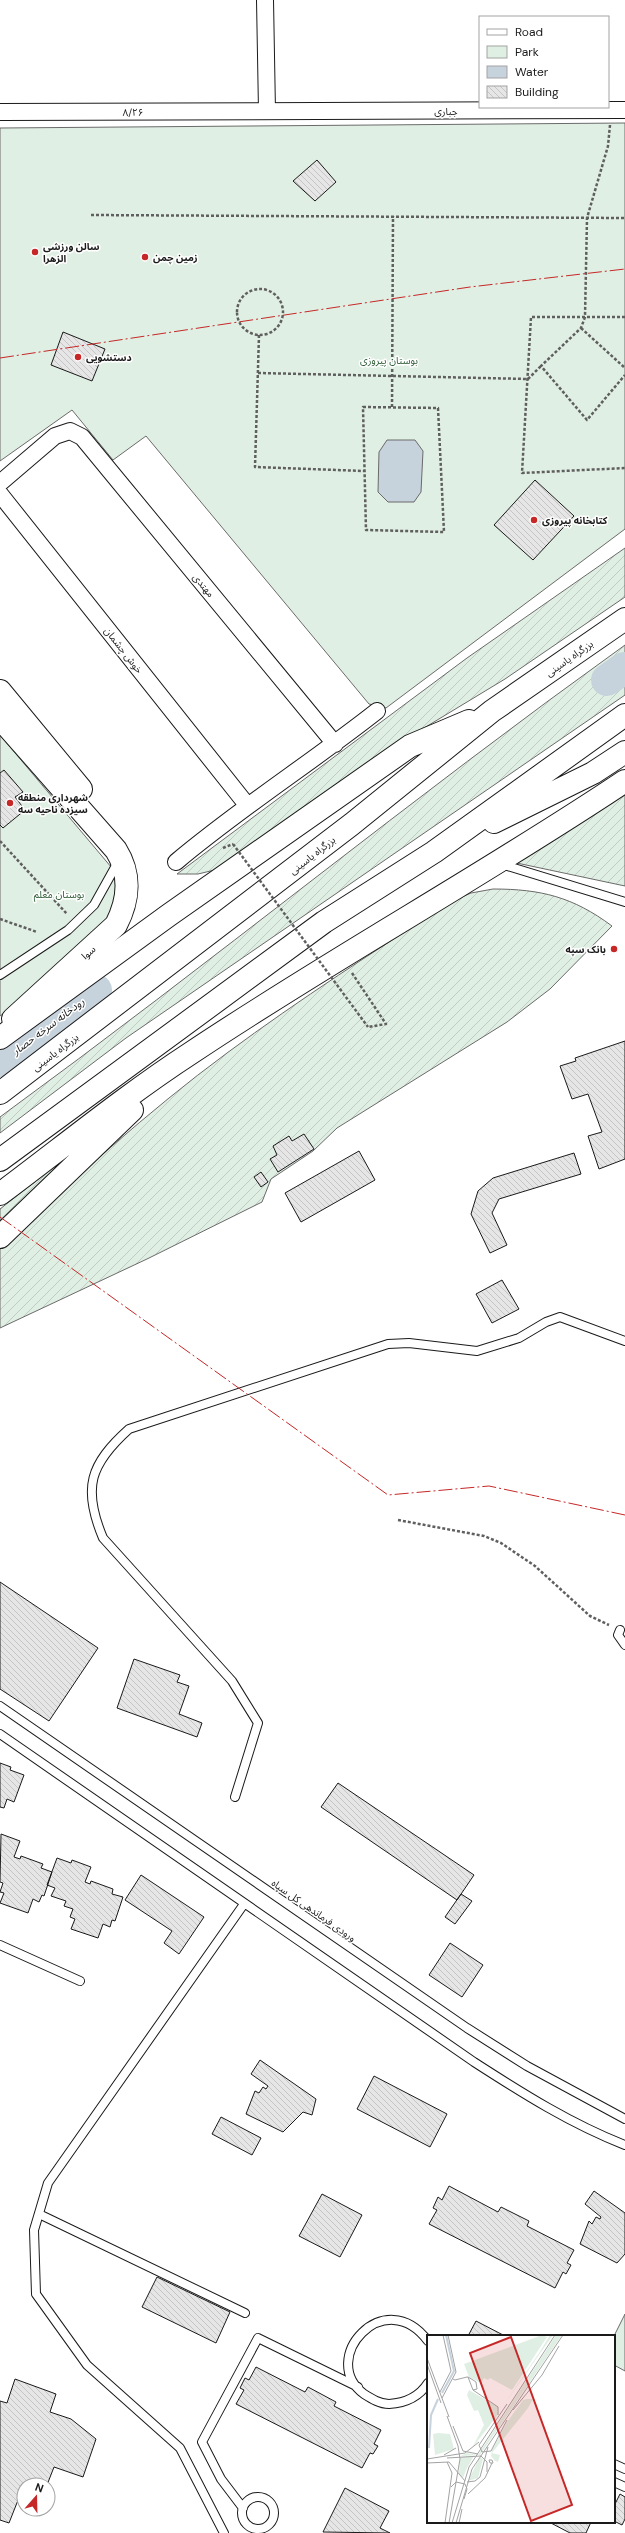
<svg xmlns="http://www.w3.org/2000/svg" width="625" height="2533" viewBox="0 0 625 2533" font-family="'DM Sans','Noto Sans Arabic',sans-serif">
  <defs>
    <pattern id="garden-furrows" width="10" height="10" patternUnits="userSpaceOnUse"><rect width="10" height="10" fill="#e0efe3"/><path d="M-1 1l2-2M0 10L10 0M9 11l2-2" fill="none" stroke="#c0ccc2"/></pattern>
    <pattern id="building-back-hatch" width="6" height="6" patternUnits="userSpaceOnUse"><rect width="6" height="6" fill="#e6e6e6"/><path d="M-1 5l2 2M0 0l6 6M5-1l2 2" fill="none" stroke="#c5c5c5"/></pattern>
  </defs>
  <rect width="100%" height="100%" fill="#fff"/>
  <path fill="#e0efe3" stroke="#6a6a6a" d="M 625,123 L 625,529 L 386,708 L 369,704 L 146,436 L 113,460 L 72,410 L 0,461 L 0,128 Z
    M 0,735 L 117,874 L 118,909 L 53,977 L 0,1016 Z
    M 625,2314 L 625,2371 L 614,2365 L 614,2336 Z"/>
  <path fill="url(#garden-furrows)" stroke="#6a6a6a" d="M 625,548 L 625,597 L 505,679 L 424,728 L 223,868 L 198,874 L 177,874 L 467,658 Z
    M 625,645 L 625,695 L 126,1038 L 0,1133 L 0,1117 C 211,963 413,797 625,645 Z
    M 625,792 L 625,886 L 512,862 Z
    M 493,889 C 541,889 573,897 612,926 L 550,989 L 507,1022 L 337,1128 L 313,1151 L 271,1179 L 262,1202 L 147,1259 L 0,1328 L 0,1247 C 73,1180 147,1112 227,1053 C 300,999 376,950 453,901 L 471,893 Z
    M 74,1151 L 0,1227 L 0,1209 Z"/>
  <path fill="#c6d2dc" stroke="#6a6a6a" d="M 387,440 L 415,440 L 423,451 L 421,492 L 414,502 L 388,502 L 378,492 L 379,452 Z"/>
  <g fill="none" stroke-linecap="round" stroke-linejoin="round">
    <path stroke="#c6d2dc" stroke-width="32" d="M 607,680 L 624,668
      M 0,1061 L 96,990"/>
  </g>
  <path fill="url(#building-back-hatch)" stroke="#1a1a1a" d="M 317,160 L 336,182 L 315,201 L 293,181 Z
    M 63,332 L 105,349 L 92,381 L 51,365 Z
    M 535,480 L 574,516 L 533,560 L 494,525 Z
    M 4,770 L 23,792 L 15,797 L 25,810 L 3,828 L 0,825 L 0,773 Z
    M 625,1041 L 625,1159 L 599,1169 L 588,1136 L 602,1132 L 588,1094 L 572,1099 L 560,1066 L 576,1061 L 575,1058 Z
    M 304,1134 L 314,1149 L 278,1172 L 270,1159 L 277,1155 L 273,1146 L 289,1136 L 292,1141 Z
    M 359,1151 L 375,1180 L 301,1222 L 285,1193 Z
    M 574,1153 L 581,1174 L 499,1199 L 492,1213 L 507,1245 L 490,1253 L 471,1214 L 478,1191 L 493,1178 Z
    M 261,1172 L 268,1182 L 261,1187 L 254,1177 Z
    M 502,1280 L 519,1309 L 492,1323 L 476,1294 Z
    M 0,1582 L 98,1648 L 49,1721 L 0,1689 Z
    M 134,1659 L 180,1675 L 177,1682 L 189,1686 L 179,1714 L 202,1723 L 197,1737 L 117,1708 Z
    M 0,1763 L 11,1767 L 10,1770 L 24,1775 L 14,1802 L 7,1799 L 4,1808 L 0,1807 Z
    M 338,1783 L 474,1875 L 457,1900 L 321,1807 Z
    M 1,1834 L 20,1841 L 14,1857 L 20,1859 L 21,1856 L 43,1864 L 41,1868 L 52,1872 L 44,1896 L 42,1895 L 39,1902 L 33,1899 L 28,1913 L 0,1903 L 4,1893 L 0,1892 L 3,1883 L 0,1882 Z
    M 57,1858 L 71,1863 L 72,1860 L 91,1867 L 85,1882 L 90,1884 L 91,1881 L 113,1889 L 112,1894 L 123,1897 L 115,1921 L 112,1920 L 110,1927 L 103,1924 L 98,1938 L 71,1929 L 75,1919 L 70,1917 L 73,1909 L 64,1906 L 66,1901 L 51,1896 L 55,1888 L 47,1885 Z
    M 141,1875 L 204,1917 L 179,1954 L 164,1943 L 172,1931 L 125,1900 Z
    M 461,1894 L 472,1901 L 455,1924 L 445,1917 Z
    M 450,1943 L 483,1965 L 462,1997 L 429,1975 Z
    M 260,2060 L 316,2099 L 312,2115 L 303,2112 L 283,2132 L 246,2114 L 255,2091 L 259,2093 L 263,2087 L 266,2089 L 268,2086 L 251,2074 Z
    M 374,2076 L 447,2114 L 430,2147 L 357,2109 Z
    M 221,2117 L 261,2138 L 252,2155 L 212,2134 Z
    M 449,2186 L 498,2212 L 501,2207 L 529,2221 L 527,2226 L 574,2250 L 567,2263 L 571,2265 L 566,2274 L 563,2272 L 555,2288 L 429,2224 L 437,2210 L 433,2208 L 438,2197 L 442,2200 Z
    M 594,2191 L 625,2213 L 625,2254 L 617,2263 L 580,2244 L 589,2221 L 592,2224 L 596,2217 L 600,2219 L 601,2217 L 585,2204 Z
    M 322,2194 L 362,2215 L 340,2257 L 299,2236 Z
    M 157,2277 L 230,2312 L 216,2343 L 142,2307 Z
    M 476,2321 L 505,2336 L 468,2336 Z
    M 256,2367 L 305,2392 L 308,2387 L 336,2402 L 334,2406 L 381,2430 L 374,2444 L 378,2446 L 373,2454 L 370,2453 L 362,2468 L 236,2404 L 244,2390 L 240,2388 L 245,2378 L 249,2380 Z
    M 15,2379 L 56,2394 L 50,2412 L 71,2419 L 96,2439 L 83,2477 L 54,2467 L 47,2485 L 24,2485 L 9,2523 L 0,2520 L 0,2401 L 7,2403 Z
    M 345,2488 L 389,2511 L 380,2528 L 390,2533 L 323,2532 Z
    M 620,2494 L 625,2497 L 625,2519 L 622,2525 L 614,2521 L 614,2506 Z
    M 549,2522 L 591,2522 L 586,2533 L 570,2533 Z"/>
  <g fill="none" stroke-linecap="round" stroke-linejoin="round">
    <defs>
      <path id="lane" d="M 501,864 L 625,902
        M 0,975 L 68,930 L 94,905 L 118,862
        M 620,1630 L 618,1635 L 625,1645
        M 0,1706 L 467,2028 L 527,2066 L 625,2119
        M 0,1734 L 474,2062 C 522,2093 571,2124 625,2145
        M 235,1797 L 258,1723 L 232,1681 L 103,1538 C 82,1488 90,1464 129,1429 L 388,1344 L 409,1343 L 477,1351 L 519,1338 L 546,1322 L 560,1317 L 625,1341
        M 0,1945 L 80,1981
        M 39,2214 L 245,2313
        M 428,2341 C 385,2283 317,2359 364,2394 C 372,2399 380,2404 389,2404 C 406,2403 419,2397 428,2383
        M 614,2464 L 625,2469
        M 614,2482 L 625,2487
        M242 2513a16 16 0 1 1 32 0a16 16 0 1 1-32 0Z
        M 243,2508 L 221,2479 L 202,2442 L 258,2338 L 358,2387
        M 224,2533 L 180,2448 L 87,2365 L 36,2294 L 34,2230 L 48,2183 L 244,1904"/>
      <path id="street" d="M 265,0 L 267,111
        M 0,112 L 625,110
        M 0,483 L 55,436 L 70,431 L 82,437 L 335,744
        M 0,494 L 247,805
        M 176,862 C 240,808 311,763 377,711"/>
      <path id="secondary" d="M 0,691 L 81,789
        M 0,718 L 116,850 C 131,874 129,900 116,925 L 13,1019"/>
      <path id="highway" d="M 494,822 L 593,773 L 625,752
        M 0,1038 L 169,915 L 410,746 L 469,721
        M 0,1093 L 352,824 L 492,711 L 625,619
        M 0,1160 L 324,922 L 434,852 L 625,715
        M 0,1194 C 63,1147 125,1096 191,1053 C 333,958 483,876 625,781
        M 0,1237 L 132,1110"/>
    </defs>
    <use href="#lane" stroke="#1a1a1a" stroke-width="10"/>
    <use href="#street" stroke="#1a1a1a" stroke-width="18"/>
    <use href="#secondary" stroke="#1a1a1a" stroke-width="24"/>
    <use href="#highway" stroke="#1a1a1a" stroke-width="24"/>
    <path stroke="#5f5f5f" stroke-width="2.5" stroke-dasharray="3 2" stroke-linecap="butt" d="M 610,125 L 608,146 L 587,218 L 585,317 L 581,328 L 541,366 L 587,420 L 625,375
      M 91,215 L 625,218
      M237 312a23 23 0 1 1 46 0a23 23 0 1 1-46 0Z
      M 625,317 L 531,317 L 522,473 L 625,468
      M 581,328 L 625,368
      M 259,335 L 255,467 L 364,471
      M 258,373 L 528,379 L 541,366
      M 363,407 L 438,408 L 444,532 L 366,530 Z
      M 392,407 L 393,216
      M 0,841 L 67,914
      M 223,848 L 233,844
      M 0,919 L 37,932
      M 352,973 L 386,1024 L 368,1027
      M 398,1520 L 484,1536 L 501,1543 L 535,1566 L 590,1616 L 609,1625"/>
    <use href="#lane" stroke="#fff" stroke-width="8"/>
    <use href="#street" stroke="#fff" stroke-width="16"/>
    <use href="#secondary" stroke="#fff" stroke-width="22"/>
    <use href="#highway" stroke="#fff" stroke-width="22"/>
    <path stroke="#5f5f5f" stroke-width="2.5" stroke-dasharray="3 2" stroke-linecap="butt" d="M 233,844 L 368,1027"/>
    <path stroke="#c62828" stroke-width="1" stroke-dasharray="14 3 2 3" stroke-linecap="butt" d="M 0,358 L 470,287 L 625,269
      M 0,1217 L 388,1495 L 489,1486 L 625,1515"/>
  </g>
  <g fill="#c62828" stroke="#fff" stroke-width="1.5">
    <circle cx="35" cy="252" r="4"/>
    <circle cx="145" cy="257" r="4"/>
    <circle cx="78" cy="357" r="4"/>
    <circle cx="534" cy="520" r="4"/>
    <circle cx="10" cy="803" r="4"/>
    <circle cx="614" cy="949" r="4"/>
  </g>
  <g text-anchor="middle" stroke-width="3" stroke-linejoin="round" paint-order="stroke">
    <g font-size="10" fill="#1a1a1a" stroke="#fff">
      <text x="446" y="115">جباری</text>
      <text x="133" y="116">۸/۲۶</text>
      <text transform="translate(204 585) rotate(50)" y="4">مهتدی</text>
      <text transform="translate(124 650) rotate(52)" y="4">خوش چشمان</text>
      <text transform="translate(569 658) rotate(-35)" y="4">بزرگراه یاسینی</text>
      <text transform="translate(312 855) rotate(-38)" y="4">بزرگراه یاسینی</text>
      <text transform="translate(88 952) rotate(-42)" y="4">سوا</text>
      <text transform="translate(55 1052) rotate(-37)" y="4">بزرگراه یاسینی</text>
      <text transform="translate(314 1910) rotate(35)" y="4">ورودی فرماندهی کل سپاه</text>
    </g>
    <g font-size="10" font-weight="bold" fill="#1a1a1a" stroke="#fff" text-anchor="start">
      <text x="43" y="250">سالن ورزشی<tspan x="43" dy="12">الزهرا</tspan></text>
      <text x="153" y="261">زمین چمن</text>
      <text x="86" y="361">دستشویی</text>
      <text x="542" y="524">کتابخانه پیروزی</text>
      <text x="18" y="801">شهرداری منطقه<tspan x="18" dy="12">سیزده ناحیه سه</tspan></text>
      <text x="606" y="953" text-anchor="end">بانک سپه</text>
    </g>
    <g font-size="10" fill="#2b5a34" stroke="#fff">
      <text x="389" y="364">بوستان پیروزی</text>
      <text x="59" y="898">بوستان معلم</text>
    </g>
    <g font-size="11" font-style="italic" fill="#1a1a1a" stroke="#fff">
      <text transform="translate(48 1026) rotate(-37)" y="4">رودخانه سرخه حصار</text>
    </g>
  </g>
  <g transform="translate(427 2335)">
    <rect width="188" height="188" fill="#fff"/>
    <path d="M 47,121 L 40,133 L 36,143 L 32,139 L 33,122 ZM 53,122 L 56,124 L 51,143 L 41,146 Z" fill="#e0efe3"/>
    <path d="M 115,0 L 120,2 L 85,55 L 63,43 L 61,45 L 57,43 L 54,48 L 42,42 L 37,29 ZM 42,55 L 71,72 L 70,81 L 45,113 L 57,90 L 51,75 L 47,76 L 40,60 ZM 11,98 L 23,99 L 27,114 L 8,120 L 6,99 Z" fill="#e0efe3"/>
    <path d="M 123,0 L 126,0 L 76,71 L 112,18 ZM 129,0 L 135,0 L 53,120 L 33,121 L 40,118 L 51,120 ZM 100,64 L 106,64 L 101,73 L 65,118 L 73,120 L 71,127 L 68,126 L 64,121 L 65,115 L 80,87 L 96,65 Z" fill="#e0efe3"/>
    <path fill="none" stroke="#c6d2dc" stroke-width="2" d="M 15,58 L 27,36 L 19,0M 2,113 L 4,80 L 11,64"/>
    <path fill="none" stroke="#a3a3a3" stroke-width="1" d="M 0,23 L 22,82M 0,29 L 14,68M 26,44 L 28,45 L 40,42 L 41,42 L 46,45 L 49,47 L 50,54 L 46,55 L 41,42M 46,55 L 71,72 L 71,80M 13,57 L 24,36 L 16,0M 15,63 L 29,37 L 21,0M 86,75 L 115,40 L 132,11M 20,81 L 31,111 L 33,124 L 22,188M 80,85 L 64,116 L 55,117 L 52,110 L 80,69M 26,91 L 36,116 L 51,119M 17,120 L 29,113M 20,123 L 54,121 L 60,127 L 60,137M 0,124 L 38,118 L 52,107M 62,125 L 65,125 L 66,128 L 63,128 ZM 0,128 L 22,127 L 38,146M 40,147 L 48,146 L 53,142 L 61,112M 24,152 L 29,147 L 38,149 L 40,154 L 37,164M 41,159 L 58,143 L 65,128M 18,188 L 25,138 L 20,127M 25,188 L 42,132 L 128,0M 29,188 L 45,134 L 136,0M 32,188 L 35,174"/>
    <path fill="#c62828" fill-opacity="0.15" stroke="#c62828" stroke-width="2" d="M 84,2 L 145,170 L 104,186 L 43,18 Z"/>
    <rect width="188" height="188" fill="none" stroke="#1a1a1a" stroke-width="2"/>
  </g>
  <rect x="479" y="16" width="130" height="92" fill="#ffffff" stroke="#a3a3a3"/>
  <rect x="487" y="29" width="20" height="6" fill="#ffffff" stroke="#a3a3a3"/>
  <text x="515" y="36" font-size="12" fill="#1a1a1a">Road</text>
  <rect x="487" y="46" width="20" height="12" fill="#e0efe3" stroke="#a3a3a3"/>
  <text x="515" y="56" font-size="12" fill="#1a1a1a">Park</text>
  <rect x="487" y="66" width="20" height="12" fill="#c6d2dc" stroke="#a3a3a3"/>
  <text x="515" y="76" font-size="12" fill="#1a1a1a">Water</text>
  <rect x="487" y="86" width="20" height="12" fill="url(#building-back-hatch)" stroke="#a3a3a3"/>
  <text x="515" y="96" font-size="12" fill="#1a1a1a">Building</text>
  <g transform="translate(36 2497) rotate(20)"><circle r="19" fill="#ffffff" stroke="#a3a3a3"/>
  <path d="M0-3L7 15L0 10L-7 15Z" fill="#c62828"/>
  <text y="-6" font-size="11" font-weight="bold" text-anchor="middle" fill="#1a1a1a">N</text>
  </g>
</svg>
